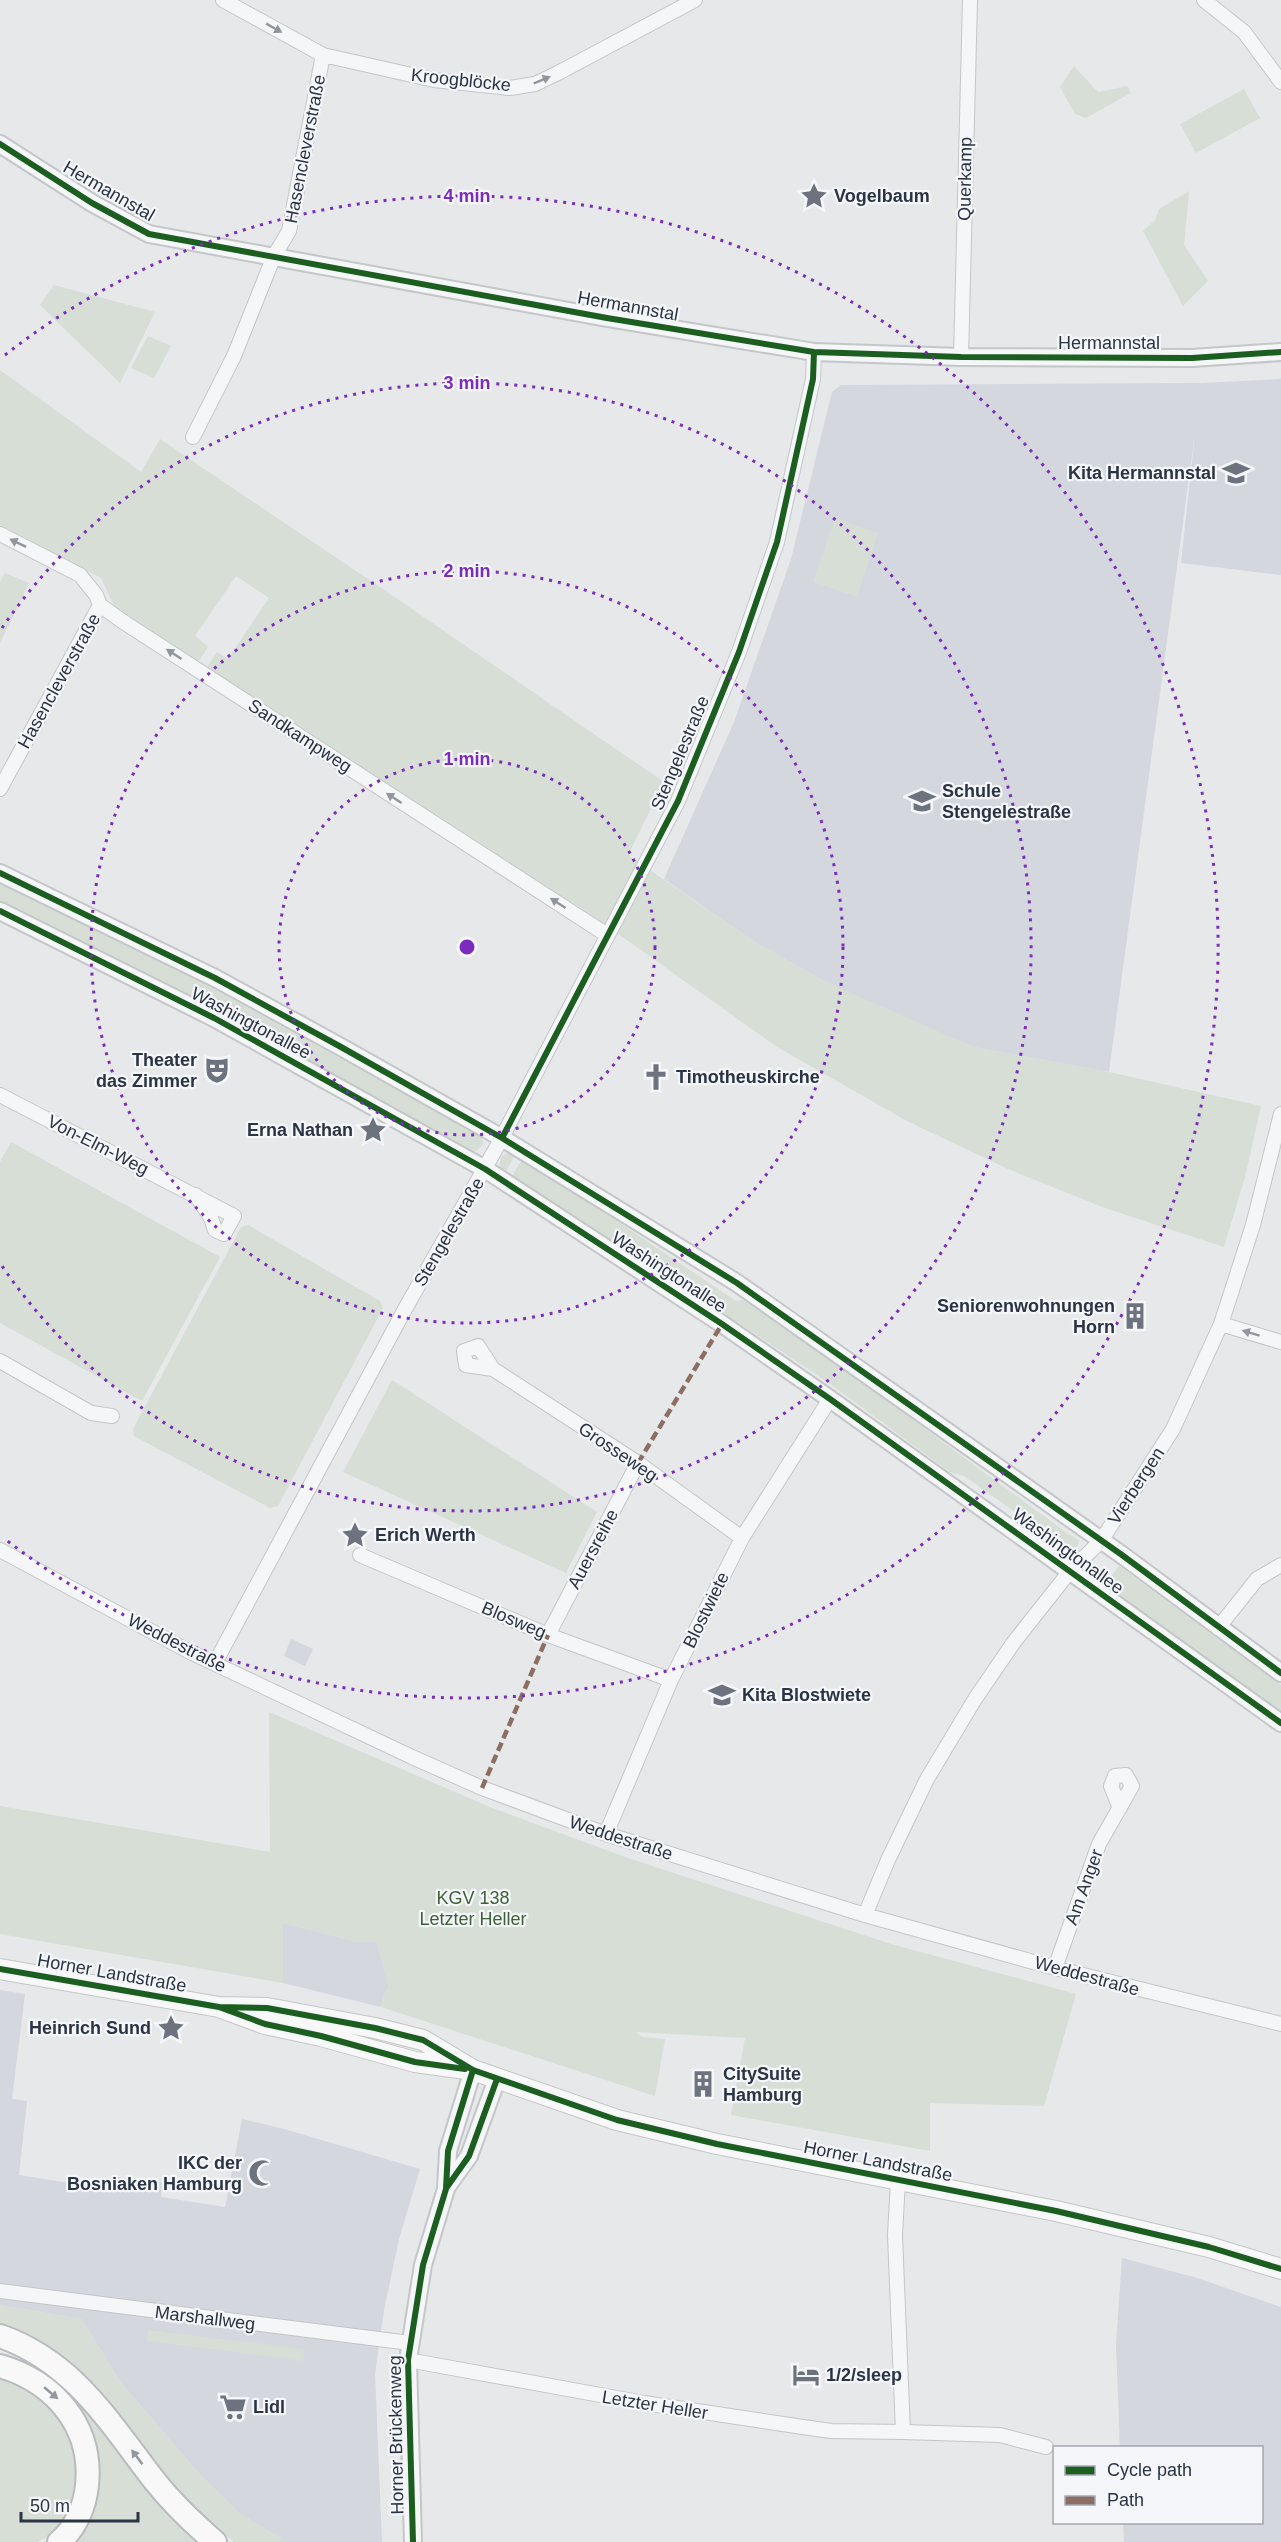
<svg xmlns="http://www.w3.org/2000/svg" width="1281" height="2542" viewBox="0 0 1281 2542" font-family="Helvetica,sans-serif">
  <rect width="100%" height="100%" fill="#e6e8ea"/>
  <path fill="#d4d7dd" d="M 1281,379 L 1281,575 L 1181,563 L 1195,433 L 1109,1072 L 974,1047 L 891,1012 L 824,981 L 753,941 L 664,879 L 734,722 L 791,559 L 832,392 L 841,385 L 1202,383 Z
    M 291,1639 L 313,1649 L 305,1666 L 284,1656 Z
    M 283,1923 L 358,1942 L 377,1942 L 389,1988 L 383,1996 L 381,2007 L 283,1983 Z
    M 0,1990 L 25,1994 L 12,2099 L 27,2101 L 19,2175 L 114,2190 L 116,2177 L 162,2182 L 161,2197 L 225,2207 L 242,2119 L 284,2129 L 420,2169 L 399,2239 L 384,2310 L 375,2374 L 382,2542 L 287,2542 L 239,2513 L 202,2477 L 122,2384 L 81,2319 L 0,2305 Z
    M 1122,2258 L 1197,2278 L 1281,2307 L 1281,2542 L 1124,2542 L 1123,2523 L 1262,2522 L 1262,2448 L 1120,2447 L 1116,2345 Z"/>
  <path fill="#d6ded6" d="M 1074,66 L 1098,92 L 1127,86 L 1131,93 L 1086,118 L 1075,114 L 1060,87 Z
    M 1244,89 L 1260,118 L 1196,153 L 1180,124 Z
    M 1189,191 L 1184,245 L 1208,281 L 1183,306 L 1143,231 L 1155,220 L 1159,209 Z
    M 54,285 L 155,312 L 120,383 L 40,305 Z
    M 148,336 L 171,346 L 154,378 L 131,368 Z
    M 0,370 L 141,472 L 160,439 L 396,598 L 664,782 L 628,855 L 753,941 L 824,981 L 974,1047 L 1109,1072 L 1261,1106 L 1245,1177 L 1224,1247 L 1105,1208 L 1008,1169 L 907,1121 L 777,1047 L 596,918 L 206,669 L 217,652 L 228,659 L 269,598 L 236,576 L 195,636 L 208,647 L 197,664 L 117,611 L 101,578 L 0,525 Z
    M 835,518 L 878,533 L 857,597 L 813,582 Z
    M 5,573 L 29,583 L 0,643 L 0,582 Z
    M 0,879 L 92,922 L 478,1134 L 482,1136 L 483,1145 L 474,1153 L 0,906 Z
    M 11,1142 L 220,1257 L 142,1401 L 0,1323 L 0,1162 Z
    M 512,1150 L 516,1153 L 504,1175 L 499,1169 L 501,1157 Z
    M 523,1158 L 736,1301 L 743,1300 C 859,1375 966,1462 1079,1541 L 1075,1552 L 1064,1556 L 1043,1538 L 1036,1527 L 964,1476 L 950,1472 L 826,1381 L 657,1269 L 511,1178 Z
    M 248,1225 L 380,1301 L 383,1308 L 278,1506 L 270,1508 L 134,1436 L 133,1429 L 241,1227 Z
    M 392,1380 L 597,1512 L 566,1573 L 343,1472 Z
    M 1119,1566 L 1281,1685 L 1281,1714 L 1104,1585 Z
    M 269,1712 L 490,1807 L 625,1857 L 891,1944 L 1076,1994 L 1044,2106 L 930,2103 L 930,2151 L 731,2115 L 745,2038 L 636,2032 L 642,2037 L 665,2039 L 655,2096 L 381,2007 L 383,1996 L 389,1988 L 377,1942 L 358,1942 L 283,1923 L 283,1983 L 0,1934 L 0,1806 L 270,1852 Z
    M 0,2305 L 81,2319 L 122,2384 L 202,2477 L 239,2513 L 287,2542 L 234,2542 L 202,2516 L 146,2453 L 102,2394 L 53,2348 L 0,2323 Z
    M 148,2330 L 305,2349 L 303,2361 L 147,2341 Z
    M 0,2375 L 27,2387 L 57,2411 L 75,2445 L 78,2482 L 68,2518 L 49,2536 L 37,2542 L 0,2542 Z
    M 87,2407 L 146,2488 L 195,2542 L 72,2542 L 92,2506 L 99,2456 L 80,2412 Z"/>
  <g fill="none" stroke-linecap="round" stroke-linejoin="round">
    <defs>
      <path id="minor" d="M 223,0 L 323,55 L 434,80 L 510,88 L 535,84 L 558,73 L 695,0
        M 1204,0 L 1244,32 L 1281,82
        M 961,357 L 970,0
        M 193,437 L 234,356 L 274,256 L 289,231 L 323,55
        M 0,534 L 80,575 L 96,595 L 100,605 L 122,621 L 607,935
        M 0,789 L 100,605
        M 0,1095 L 234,1216 L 224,1234 L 215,1230 L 211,1218 L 196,1195
        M 1221,1324 L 1281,1342
        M 0,1361 L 91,1413 L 112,1416
        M 493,1369 L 466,1365 L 464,1351 L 478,1346 L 493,1369 L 638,1463 L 742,1538
        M 0,1550 L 190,1652 L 412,1757 L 482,1788 L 606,1834 L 865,1915 L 1055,1968 L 1281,2024
        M 360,1555 L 548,1635 L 671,1680
        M 1218,1628 L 1257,1579 L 1281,1565
        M 548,1635 L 638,1463
        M 215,1663 L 405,1309 L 499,1143 L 678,801 L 739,652 L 777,542 L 813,379 L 814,352
        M 606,1834 L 671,1680 L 742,1538 L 830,1399
        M 865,1915 L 888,1860 L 927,1779 L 975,1699 L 1014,1642 L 1070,1571 L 1101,1541 L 1173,1429 L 1221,1324 L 1253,1225 L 1281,1114
        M 1055,1968 L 1099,1844 L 1132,1786 L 1126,1775 L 1115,1776 L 1111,1786 L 1120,1808
        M 898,2180 L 895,2235 L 903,2432 L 1000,2435 L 1046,2447
        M 0,2291 L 410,2343
        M 408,2360 L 644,2403 L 803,2427 L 831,2431 L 903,2432"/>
      <path id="tertiary" d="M 0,144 L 92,203 L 149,234 L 607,318 L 814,352 L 961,357 L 1192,358 L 1281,352
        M 0,873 L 215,978 L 341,1047 L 502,1138 L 737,1283 L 1122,1555 L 1281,1673
        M 0,911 L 214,1018 L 485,1169 L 722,1324 L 830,1399 L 1281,1723
        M 446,2188 L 469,2156 L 497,2079
        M 413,2542 L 408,2360 L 423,2265 L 446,2189 L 448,2151 L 473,2070"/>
      <path id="secondary" d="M 0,1969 L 219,2007 L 265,2024 L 321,2036 L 415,2062 L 466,2069
        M 219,2007 L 267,2008 L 375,2028 L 423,2040 L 473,2070 L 617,2120 L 717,2144 L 1056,2211 L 1209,2247 L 1281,2269"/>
      <path id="trunk" d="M 0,2336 C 74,2362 109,2422 154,2480 C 172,2503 193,2523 215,2542
        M 0,2366 C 55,2382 93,2427 87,2485 C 85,2506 76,2528 59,2542"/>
    </defs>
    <use href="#minor" stroke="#c4c6c8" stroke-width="16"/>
    <use href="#tertiary" stroke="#c4c6c8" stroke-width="20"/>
    <use href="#secondary" stroke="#c4c6c8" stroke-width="22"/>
    <use href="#trunk" stroke="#b8bbbf" stroke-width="26"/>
    <use href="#minor" stroke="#f5f6f7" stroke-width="14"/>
    <use href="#tertiary" stroke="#f5f6f7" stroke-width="16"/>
    <use href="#secondary" stroke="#f8f8f8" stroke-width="20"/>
    <use href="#trunk" stroke="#f8f8f8" stroke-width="22"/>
    <path stroke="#8d6e63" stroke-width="4.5" stroke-dasharray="9 4.5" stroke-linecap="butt" d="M 638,1463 L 722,1324
      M 482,1788 L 548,1635"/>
    <defs>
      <path id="cycleway" d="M 0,144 L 92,203 L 149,234 L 607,318 L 814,352 L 961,357 L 1192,358 L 1281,352
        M 0,873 L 215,978 L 341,1047 L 502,1138 L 737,1283 L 1122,1555 L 1281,1673
        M 0,911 L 214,1018 L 485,1169 L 722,1324 L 830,1399 L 1281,1723
        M 502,1138 L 678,801 L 739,652 L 777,542 L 813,379 L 814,352
        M 0,1969 L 219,2007 L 265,2024 L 321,2036 L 415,2062 L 465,2069
        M 219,2007 L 267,2008 L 375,2028 L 423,2040 L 473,2070 L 617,2120 L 717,2144 L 1056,2211 L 1209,2247 L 1281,2269
        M 447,2187 L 469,2156 L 497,2079
        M 413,2542 L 408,2360 L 423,2265 L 446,2189 L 448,2151 L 473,2070"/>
    </defs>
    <use href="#cycleway" stroke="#f4f6f9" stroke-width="10"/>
    <use href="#cycleway" stroke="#1b5e20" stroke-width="6"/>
  </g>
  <defs><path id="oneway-solid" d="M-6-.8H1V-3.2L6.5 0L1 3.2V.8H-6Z" transform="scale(1.5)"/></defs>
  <g fill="#90959e">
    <use href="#oneway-solid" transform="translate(274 28) rotate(29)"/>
    <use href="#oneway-solid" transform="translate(542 80) rotate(-23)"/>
    <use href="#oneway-solid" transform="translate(18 543) rotate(-154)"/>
    <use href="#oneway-solid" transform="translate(174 654) rotate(-147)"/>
    <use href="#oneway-solid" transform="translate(394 798) rotate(-147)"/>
    <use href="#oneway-solid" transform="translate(558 903) rotate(-147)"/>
    <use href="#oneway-solid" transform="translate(1251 1333) rotate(-163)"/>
  </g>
  <g fill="#92969e">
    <use href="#oneway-solid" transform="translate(51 2393) rotate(40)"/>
    <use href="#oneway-solid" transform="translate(137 2457) rotate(-127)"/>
  </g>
  <g fill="none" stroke="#7b2cbf" stroke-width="3" stroke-dasharray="3 6">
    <circle cx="467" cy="947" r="188"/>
    <circle cx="467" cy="947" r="376"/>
    <path d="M2 628A564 564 0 1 1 2 1266"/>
    <path d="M5 355A751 751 0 1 1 5 1539"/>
  </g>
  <defs>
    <symbol id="sight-bare" viewBox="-9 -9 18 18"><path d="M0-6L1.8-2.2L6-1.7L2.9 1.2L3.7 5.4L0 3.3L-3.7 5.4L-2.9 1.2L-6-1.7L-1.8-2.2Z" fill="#6c737f" stroke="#f4f6f9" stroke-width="2.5" paint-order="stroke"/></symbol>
    <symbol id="school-bare" viewBox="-9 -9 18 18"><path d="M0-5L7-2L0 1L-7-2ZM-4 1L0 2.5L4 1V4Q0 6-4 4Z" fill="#6c737f" stroke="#f4f6f9" stroke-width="2.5" paint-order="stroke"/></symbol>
    <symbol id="theatre-bare" viewBox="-9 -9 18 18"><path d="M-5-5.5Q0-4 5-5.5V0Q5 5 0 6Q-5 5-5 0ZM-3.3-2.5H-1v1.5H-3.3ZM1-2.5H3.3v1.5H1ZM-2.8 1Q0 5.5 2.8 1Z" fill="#6c737f" stroke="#f4f6f9" stroke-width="2.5" paint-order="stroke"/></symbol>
    <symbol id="church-bare" viewBox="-9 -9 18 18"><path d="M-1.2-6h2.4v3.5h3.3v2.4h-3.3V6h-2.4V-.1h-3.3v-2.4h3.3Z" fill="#6c737f" stroke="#f4f6f9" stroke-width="2.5" paint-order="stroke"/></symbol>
    <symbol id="building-bare" viewBox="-9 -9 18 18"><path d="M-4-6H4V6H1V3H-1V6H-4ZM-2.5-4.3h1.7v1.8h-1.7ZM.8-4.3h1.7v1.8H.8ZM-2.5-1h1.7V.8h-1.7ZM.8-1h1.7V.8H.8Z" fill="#6c737f" stroke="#f4f6f9" stroke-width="2.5" paint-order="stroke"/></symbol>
    <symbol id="mosque-bare" viewBox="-9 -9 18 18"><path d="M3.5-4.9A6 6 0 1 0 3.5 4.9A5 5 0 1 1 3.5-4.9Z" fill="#6c737f" stroke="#f4f6f9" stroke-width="2.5" paint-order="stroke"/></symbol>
    <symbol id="hotel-bare" viewBox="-9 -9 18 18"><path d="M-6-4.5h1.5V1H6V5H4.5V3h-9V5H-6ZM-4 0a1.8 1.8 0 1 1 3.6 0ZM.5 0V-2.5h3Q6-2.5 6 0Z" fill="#6c737f" stroke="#f4f6f9" stroke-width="2.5" paint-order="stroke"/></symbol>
    <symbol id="supermarket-bare" viewBox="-9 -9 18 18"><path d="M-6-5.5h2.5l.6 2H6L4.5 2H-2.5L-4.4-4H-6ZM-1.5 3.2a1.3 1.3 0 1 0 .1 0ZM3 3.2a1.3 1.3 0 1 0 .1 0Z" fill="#6c737f" stroke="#f4f6f9" stroke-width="2.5" paint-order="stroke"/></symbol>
  </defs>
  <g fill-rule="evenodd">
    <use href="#sight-bare" x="795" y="177" width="38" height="38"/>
    <use href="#school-bare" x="1217" y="454" width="38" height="38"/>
    <use href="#school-bare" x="903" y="782" width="38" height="38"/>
    <use href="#theatre-bare" x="198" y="1051" width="38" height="38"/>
    <use href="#church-bare" x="637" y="1058" width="38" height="38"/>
    <use href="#sight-bare" x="354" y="1111" width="38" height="38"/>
    <use href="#building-bare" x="1116" y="1297" width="38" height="38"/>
    <use href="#sight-bare" x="336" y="1516" width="38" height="38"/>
    <use href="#school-bare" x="703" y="1676" width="38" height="38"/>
    <use href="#sight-bare" x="152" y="2009" width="38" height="38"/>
    <use href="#building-bare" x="684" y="2065" width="38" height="38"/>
    <use href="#mosque-bare" x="243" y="2154" width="38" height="38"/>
    <use href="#hotel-bare" x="787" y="2356" width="38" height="38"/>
    <use href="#supermarket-bare" x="214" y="2388" width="38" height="38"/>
  </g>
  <g text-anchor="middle" stroke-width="4.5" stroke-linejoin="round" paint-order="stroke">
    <g font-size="18" fill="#2b3445" stroke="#f4f6f9">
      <text transform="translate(461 80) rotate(6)" y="6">Kroogblöcke</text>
      <text transform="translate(305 149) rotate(-79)" y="6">Hasencleverstraße</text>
      <text transform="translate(965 179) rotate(-89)" y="6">Querkamp</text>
      <text transform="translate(109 191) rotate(30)" y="6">Hermannstal</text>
      <text transform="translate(628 306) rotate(10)" y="6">Hermannstal</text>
      <text x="1109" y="349">Hermannstal</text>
      <text transform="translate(59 681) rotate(-61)" y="6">Hasencleverstraße</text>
      <text transform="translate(300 736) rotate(33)" y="6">Sandkampweg</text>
      <text transform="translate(680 753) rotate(-67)" y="6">Stengelestraße</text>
      <text transform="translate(251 1023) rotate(28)" y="6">Washingtonallee</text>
      <text transform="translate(98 1145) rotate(27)" y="6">Von-Elm-Weg</text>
      <text transform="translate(449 1232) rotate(-60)" y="6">Stengelestraße</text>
      <text transform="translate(669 1272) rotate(33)" y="6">Washingtonallee</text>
      <text transform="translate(618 1452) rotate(34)" y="6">Grosseweg</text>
      <text transform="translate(1136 1486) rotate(-57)" y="6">Vierbergen</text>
      <text transform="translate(593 1549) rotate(-62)" y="6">Auersreihe</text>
      <text transform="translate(1068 1551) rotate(36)" y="6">Washingtonallee</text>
      <text transform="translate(706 1610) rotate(-64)" y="6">Blostwiete</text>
      <text transform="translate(514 1620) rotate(23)" y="6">Blosweg</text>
      <text transform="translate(177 1643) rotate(27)" y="6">Weddestraße</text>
      <text transform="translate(621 1838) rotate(18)" y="6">Weddestraße</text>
      <text transform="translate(1084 1887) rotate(-70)" y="6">Am Anger</text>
      <text transform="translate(112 1973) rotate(10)" y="6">Horner Landstraße</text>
      <text transform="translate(1087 1976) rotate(15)" y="6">Weddestraße</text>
      <text transform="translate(878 2161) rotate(11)" y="6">Horner Landstraße</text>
      <text transform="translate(205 2318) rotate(7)" y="6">Marshallweg</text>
      <text transform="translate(655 2405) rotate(9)" y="6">Letzter Heller</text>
      <text transform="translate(396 2435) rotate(-91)" y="6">Horner Brückenweg</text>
    </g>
    <g font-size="18" font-weight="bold" fill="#2b3445" stroke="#f4f6f9" text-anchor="start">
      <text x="834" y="202">Vogelbaum</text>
      <text x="1216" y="479" text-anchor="end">Kita Hermannstal</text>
      <text x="942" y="797">Schule<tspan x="942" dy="21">Stengelestraße</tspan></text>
      <text x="197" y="1066" text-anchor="end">Theater<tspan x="197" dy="21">das Zimmer</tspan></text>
      <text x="676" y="1083">Timotheuskirche</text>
      <text x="353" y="1136" text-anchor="end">Erna Nathan</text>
      <text x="1115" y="1312" text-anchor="end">Seniorenwohnungen<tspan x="1115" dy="21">Horn</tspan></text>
      <text x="375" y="1541">Erich Werth</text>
      <text x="742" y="1701">Kita Blostwiete</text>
      <text x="151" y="2034" text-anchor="end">Heinrich Sund</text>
      <text x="723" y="2080">CitySuite<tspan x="723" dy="21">Hamburg</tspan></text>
      <text x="242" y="2169" text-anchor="end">IKC der<tspan x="242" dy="21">Bosniaken Hamburg</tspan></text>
      <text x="826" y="2381">1/2/sleep</text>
      <text x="253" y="2413">Lidl</text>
    </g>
    <g font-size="18" fill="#3f6138" stroke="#f4f6f9">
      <text x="473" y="1904">KGV 138<tspan x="473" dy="21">Letzter Heller</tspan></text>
    </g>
  </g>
  <circle cx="467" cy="947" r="9" fill="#7b2cbf" stroke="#f4f6f9" stroke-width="3"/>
  <g font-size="18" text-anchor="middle" font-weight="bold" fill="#7b2cbf" stroke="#f4f6f9" stroke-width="4.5" stroke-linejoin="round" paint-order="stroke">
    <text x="467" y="202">4 min</text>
    <text x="467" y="389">3 min</text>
    <text x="467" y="577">2 min</text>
    <text x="467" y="765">1 min</text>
  </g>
  <rect x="1053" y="2446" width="210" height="78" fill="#f4f6f9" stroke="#a4a8b1" stroke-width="1.5"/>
  <rect x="1065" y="2466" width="30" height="9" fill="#1b5e20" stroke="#a4a8b1" stroke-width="1.5"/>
  <text x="1107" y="2476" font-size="18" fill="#2b3445">Cycle path</text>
  <rect x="1065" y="2496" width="30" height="9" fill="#8d6e63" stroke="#a4a8b1" stroke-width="1.5"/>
  <text x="1107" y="2506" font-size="18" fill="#2b3445">Path</text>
  <path d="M21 2512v9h117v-9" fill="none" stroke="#2b3445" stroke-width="3"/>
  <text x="30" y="2512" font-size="18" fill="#2b3445" stroke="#f4f6f9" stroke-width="4.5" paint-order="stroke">50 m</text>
</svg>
